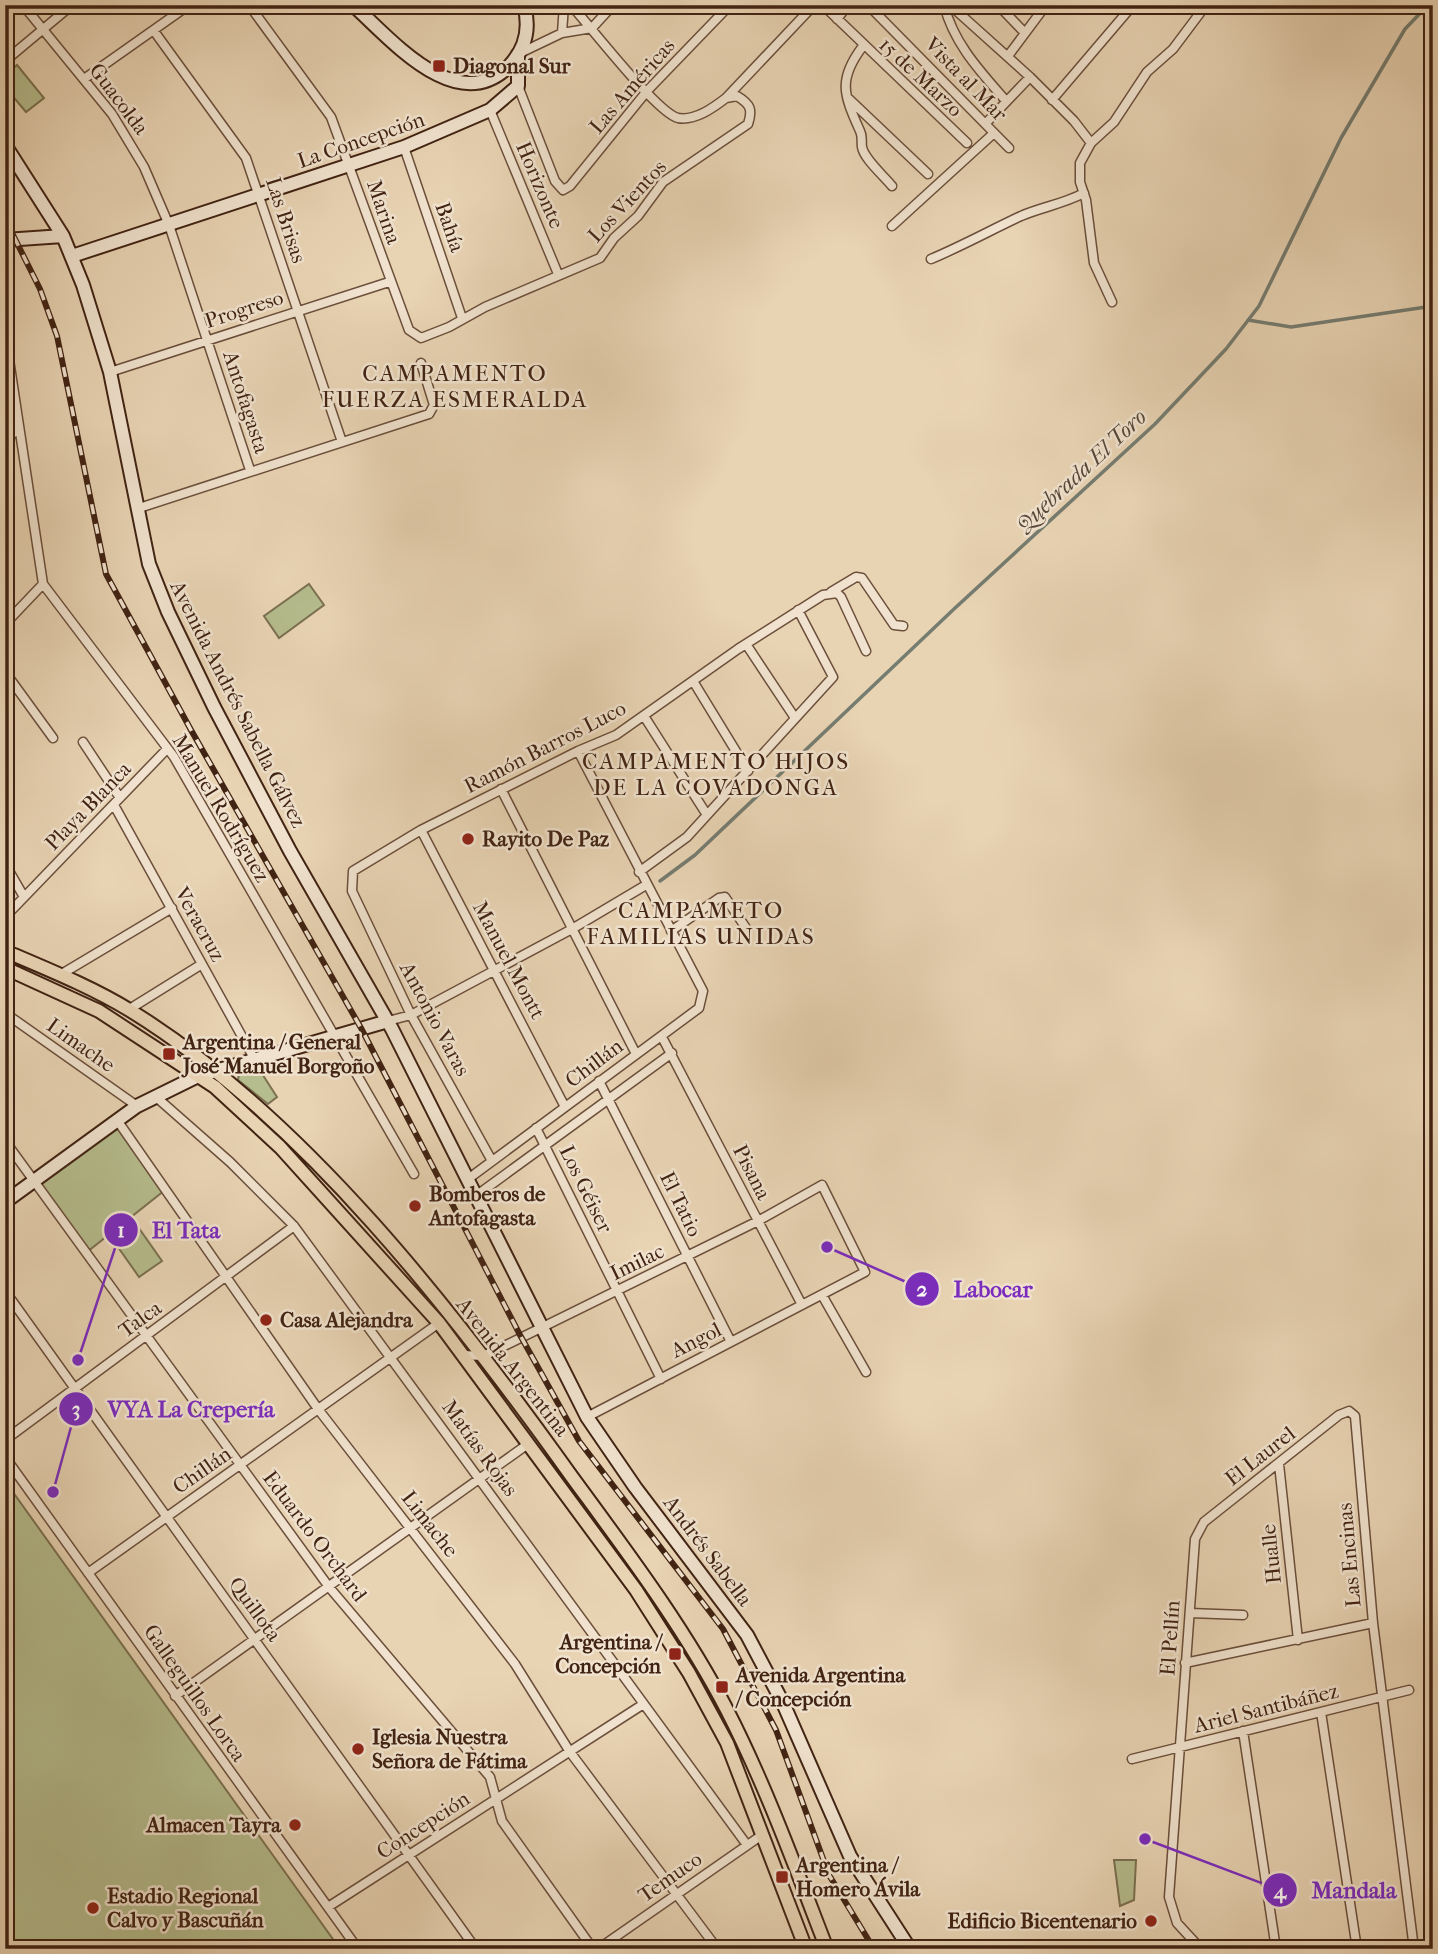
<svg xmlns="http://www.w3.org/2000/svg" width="1438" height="1954" viewBox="0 0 1438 1954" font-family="'IM FELL French Canon',serif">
  <rect width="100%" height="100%" fill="#e8d3b3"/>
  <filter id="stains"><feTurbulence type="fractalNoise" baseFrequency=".00286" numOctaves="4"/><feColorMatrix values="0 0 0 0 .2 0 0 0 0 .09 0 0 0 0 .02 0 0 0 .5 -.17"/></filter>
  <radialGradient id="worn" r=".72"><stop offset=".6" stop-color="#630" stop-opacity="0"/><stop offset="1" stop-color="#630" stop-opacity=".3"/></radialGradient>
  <path fill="#b5bc8d" stroke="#7b7050" stroke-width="2" d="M 17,65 L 44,98 L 26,112 L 5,87 L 5,75 Z
    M 309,584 L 324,605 L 279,638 L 264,616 Z
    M 259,1069 L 277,1097 L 268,1104 L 238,1080 L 239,1073 Z
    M 117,1120 L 165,1190 L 87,1252 L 35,1180 Z
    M 136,1224 L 162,1261 L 139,1277 L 113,1240 Z
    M 5,1481 L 340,1949 L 5,1949 Z
    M 1114,1860 L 1136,1860 L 1134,1900 L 1120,1906 Z"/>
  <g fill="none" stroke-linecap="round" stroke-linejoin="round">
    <path stroke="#757c70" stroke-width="3.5" d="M 1248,320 L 1291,327 L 1433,306
      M 660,881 L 695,855 L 954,609 L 1155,424 L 1226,349 L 1259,306 L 1341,138 L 1405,29 L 1428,5"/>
    <defs>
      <path id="street" d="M 23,5 L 112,114 L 144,167 L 169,225 L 250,470
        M 249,5 L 331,117 L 409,330 L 421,338 L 449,327 L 485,307 L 600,258 L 614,238 L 638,216 L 663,182 L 748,124 C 753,109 750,104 737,96 L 726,98
        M 571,5 C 590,26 657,113 678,118 C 695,121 713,108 726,98 L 814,5
        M 823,5 L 967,143
        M 868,5 L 1009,148
        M 944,5 C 954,44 980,71 1006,101
        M 950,5 L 1030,77 L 1074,121 L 1091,143 L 1080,163 L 1080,182 L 1086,200 L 1094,263 L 1112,302
        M 998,5 L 1025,33
        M 837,19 L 848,5
        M 154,31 L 246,158 L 342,442
        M 562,33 L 564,5
        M 863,46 C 837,80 844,95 860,131 C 863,137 861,141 862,147 C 864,159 884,176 892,186
        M 518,54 L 562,33 L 592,28 L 613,5
        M 1008,56 L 1046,5
        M 5,61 L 72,5
        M 84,79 L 189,5
        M 518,86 L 555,181 L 563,190 L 570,186 L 647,91 L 730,5
        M 849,99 L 928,174
        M 1052,100 L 1133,5
        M 490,110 L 558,274
        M 987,122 L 1030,77
        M 1091,143 L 1114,122 L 1147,72 L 1173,49 L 1206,5
        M 404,147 L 462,318
        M 892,226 L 994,133
        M 931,259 C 962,246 991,230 1021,216 C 1042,207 1063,204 1084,193
        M 5,333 L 43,584 L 174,757 L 414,1174
        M 110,372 L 389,282
        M 5,442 L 19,427
        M 136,509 L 429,414 L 434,405 L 421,363
        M 831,592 L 856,577 L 862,578 L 894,625 L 903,626
        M 5,624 L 43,584
        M 746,644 L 795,718
        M 5,672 L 53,738
        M 693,681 L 748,771
        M 644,716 L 707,815
        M 83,742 L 120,798
        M 501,789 L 636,1054
        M 114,805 L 255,1060
        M 421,830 L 565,1107
        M 5,864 L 24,897
        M 639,872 L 687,837 L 833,677 L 798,610
        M 5,917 L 166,750
        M 671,931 L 719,898 L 725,897 L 746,928
        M 60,975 L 172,908
        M 128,1010 L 202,964
        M 5,1013 L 137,1106
        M 388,1021 L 411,1015 L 572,929 L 646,885
        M 662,1037 L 802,1305
        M 599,1081 L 731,1342
        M 155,1096 L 230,1162 L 294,1226 L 747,1845
        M 117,1120 L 318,1409 L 515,1664 L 570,1752 L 716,1947
        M 536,1128 L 661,1379
        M 5,1141 L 329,1587 L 490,1777 L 502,1821 L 593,1949
        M 492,1161 L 411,1015 L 352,891 L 353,871 L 421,830 L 578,751 L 616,735 L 738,649 L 823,595 L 837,593 L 841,597 L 866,651
        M 468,1179 L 699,1008 L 703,991 L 578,751
        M 477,1195 L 672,1053
        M 5,1291 L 476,1949
        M 822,1295 L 866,1372
        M 463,1355 L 483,1356 L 492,1352 L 758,1221 L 822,1185 L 865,1272 L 587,1417
        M 5,1440 L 294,1226
        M 5,1457 L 358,1949
        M 1279,1464 L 1298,1640
        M 88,1573 L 439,1323
        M 1190,1613 L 1243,1615
        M 1185,1663 L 1373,1623
        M 175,1696 L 528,1444
        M 1321,1712 L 1357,1949
        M 1243,1731 L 1276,1949
        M 1132,1759 L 1409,1690
        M 328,1907 L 642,1705
        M 598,1949 L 762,1835
        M 1201,1949 L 1177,1923 L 1169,1897 L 1195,1539 L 1204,1522 L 1339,1415 L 1349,1411 L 1355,1416 L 1373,1623 L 1414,1949"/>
      <path id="secondary" d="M 353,5 C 391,39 457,119 510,65 C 526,48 530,27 524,5
        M 5,145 L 63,236 L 83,285 L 110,372 L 149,564 L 168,612 L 214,707 L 290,851 L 392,1029 L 587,1417 L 635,1487 L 747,1635 L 783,1703 L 850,1856 L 910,1949
        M 5,240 L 63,236
        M 72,256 L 404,147 L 490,110 L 518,86 L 518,54
        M 5,1202 L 137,1106 L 198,1076 L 388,1021"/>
      <path id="primary" d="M 5,951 C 47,969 92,987 131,1011 C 304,1118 455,1313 572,1477 C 627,1552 684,1627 727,1710 C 766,1786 796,1869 827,1949
        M 5,968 L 99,1011 L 215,1087 L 280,1147 L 439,1323 L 636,1590 L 689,1673 L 727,1743 L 806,1949"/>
    </defs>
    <use href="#street" stroke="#6b4f3b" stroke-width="11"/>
    <use href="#secondary" stroke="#412313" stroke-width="16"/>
    <use href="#primary" stroke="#412313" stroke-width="16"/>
    <use href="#street" stroke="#f0e2ce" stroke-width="8"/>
    <use href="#secondary" stroke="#f0e2ce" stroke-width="12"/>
    <use href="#primary" stroke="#e8d3b3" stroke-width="12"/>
    <defs>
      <path id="rail" d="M 5,219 L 40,289 L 57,336 L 106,574 L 191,730 L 361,1028 L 520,1335 L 579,1441 L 723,1629 L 776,1730 L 829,1875 L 874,1949"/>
    </defs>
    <use href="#rail" stroke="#412313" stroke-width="6"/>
    <use href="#rail" stroke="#f0e2ce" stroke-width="3.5" stroke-dasharray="10" stroke-linecap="butt"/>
  </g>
  <g fill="#8f2418" stroke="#f0e2ce" stroke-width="2.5">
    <rect x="432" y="59" width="14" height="14" rx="3.5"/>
    <circle cx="468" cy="839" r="7"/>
    <rect x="162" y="1047" width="14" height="14" rx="3.5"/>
    <circle cx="415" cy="1206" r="7"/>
    <circle cx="266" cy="1320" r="7"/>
    <rect x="668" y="1647" width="14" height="14" rx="3.5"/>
    <rect x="715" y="1680" width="14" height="14" rx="3.5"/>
    <circle cx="358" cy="1749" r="7"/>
    <circle cx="295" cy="1825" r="7"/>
    <rect x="775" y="1870" width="14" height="14" rx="3.5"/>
    <circle cx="93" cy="1908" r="7"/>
    <circle cx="1151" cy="1921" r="7"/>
  </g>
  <g text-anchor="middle" stroke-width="5" stroke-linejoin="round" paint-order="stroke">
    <g font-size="21" font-weight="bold" fill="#412313" stroke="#f0e2ce" text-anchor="start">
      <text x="453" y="73">Diagonal Sur</text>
      <text x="482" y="846">Rayito De Paz</text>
      <text x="183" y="1049">Argentina / General<tspan x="183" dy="24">José Manuel Borgoño</tspan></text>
      <text x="429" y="1201">Bomberos de<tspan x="429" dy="24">Antofagasta</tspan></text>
      <text x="280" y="1327">Casa Alejandra</text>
      <text x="661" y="1649" text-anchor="end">Argentina /<tspan x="661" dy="24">Concepción</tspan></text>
      <text x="736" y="1682">Avenida Argentina<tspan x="736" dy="24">/ Concepción</tspan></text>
      <text x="372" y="1744">Iglesia Nuestra<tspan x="372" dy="24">Señora de Fátima</tspan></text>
      <text x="281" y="1832" text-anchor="end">Almacen Tayra</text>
      <text x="796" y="1872">Argentina /<tspan x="796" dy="24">Homero Ávila</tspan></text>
      <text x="107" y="1903">Estadio Regional<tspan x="107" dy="24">Calvo y Bascuñán</tspan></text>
      <text x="1137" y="1928" text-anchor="end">Edificio Bicentenario</text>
    </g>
    <g font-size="21" fill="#412313" stroke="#f0e2ce">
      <text transform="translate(921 77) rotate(43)" y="7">15 de Marzo</text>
      <text transform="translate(966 79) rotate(46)" y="7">Vista al Mar</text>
      <text transform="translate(632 86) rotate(-49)" y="7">Las Américas</text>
      <text transform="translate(119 99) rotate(53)" y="7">Guacolda</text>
      <text transform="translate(361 140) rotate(-19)" y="7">La Concepción</text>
      <text transform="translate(540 185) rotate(67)" y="7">Horizonte</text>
      <text transform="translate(627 201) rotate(-47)" y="7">Los Vientos</text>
      <text transform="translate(384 212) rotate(71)" y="7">Marina</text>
      <text transform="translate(286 220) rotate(72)" y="7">Las Brisas</text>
      <text transform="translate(450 227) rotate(71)" y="7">Bahía</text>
      <text transform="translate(244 309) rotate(-18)" y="7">Progreso</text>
      <text transform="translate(246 402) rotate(72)" y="7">Antofagasta</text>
      <text transform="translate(238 704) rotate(63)" y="7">Avenida Andrés Sabella Gálvez</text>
      <text transform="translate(545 747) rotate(-27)" y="7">Ramón Barros Luco</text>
      <text transform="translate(88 806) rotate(-46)" y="7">Playa Blanca</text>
      <text transform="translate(221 808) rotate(59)" y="7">Manuel Rodríguez</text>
      <text transform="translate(200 924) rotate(61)" y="7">Veracruz</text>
      <text transform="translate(509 960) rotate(62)" y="7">Manuel Montt</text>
      <text transform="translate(435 1019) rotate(62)" y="7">Antonio Varas</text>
      <text transform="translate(81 1045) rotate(35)" y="7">Limache</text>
      <text transform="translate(594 1063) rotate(-37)" y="7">Chillán</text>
      <text transform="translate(752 1172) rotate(63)" y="7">Pisana</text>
      <text transform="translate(586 1189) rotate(64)" y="7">Los Géiser</text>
      <text transform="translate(681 1204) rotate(64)" y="7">El Tatio</text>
      <text transform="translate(637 1262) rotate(-26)" y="7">Imilac</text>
      <text transform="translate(140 1319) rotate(-36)" y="7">Talca</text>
      <text transform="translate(696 1340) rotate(-27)" y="7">Angol</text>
      <text transform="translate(513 1367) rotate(52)" y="7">Avenida Argentina</text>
      <text transform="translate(480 1448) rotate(54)" y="7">Matías Rojas</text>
      <text transform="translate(1260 1456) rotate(-38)" y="7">El Laurel</text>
      <text transform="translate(202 1470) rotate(-35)" y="7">Chillán</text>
      <text transform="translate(430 1524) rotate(52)" y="7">Limache</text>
      <text transform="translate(315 1536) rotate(53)" y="7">Eduardo Orchard</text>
      <text transform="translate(708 1551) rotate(53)" y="7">Andrés Sabella</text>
      <text transform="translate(1271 1554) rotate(-96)" y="7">Hualle</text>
      <text transform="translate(1349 1555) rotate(-95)" y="7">Las Encinas</text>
      <text transform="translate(255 1609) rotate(54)" y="7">Quillota</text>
      <text transform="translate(1170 1638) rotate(-86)" y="7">El Pellín</text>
      <text transform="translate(195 1693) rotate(55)" y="7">Galleguillos Lorca</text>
      <text transform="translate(1266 1708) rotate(-14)" y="7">Ariel Santibáñez</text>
      <text transform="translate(423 1825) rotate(-33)" y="7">Concepción</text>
      <text transform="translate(670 1877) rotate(-35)" y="7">Temuco</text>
    </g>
    <g font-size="23" letter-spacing="2" fill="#412313" stroke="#f0e2ce">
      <text x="455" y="381">CAMPAMENTO<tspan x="455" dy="26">FUERZA ESMERALDA</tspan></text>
      <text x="716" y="769">CAMPAMENTO HIJOS<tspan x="716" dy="26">DE LA COVADONGA</tspan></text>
      <text x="701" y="918">CAMPAMETO<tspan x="701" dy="26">FAMILIAS UNIDAS</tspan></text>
    </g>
    <g font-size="23" font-style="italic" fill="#56483a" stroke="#f0e2ce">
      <text transform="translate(1081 470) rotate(-43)" y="8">Quebrada El Toro</text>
    </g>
  </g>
  <path fill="none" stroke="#7b2cbf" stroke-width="2.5" d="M78 1360L121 1230M827 1247L922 1289M53 1492L76 1409M1145 1839L1280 1890"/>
  <g fill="#7b2cbf" stroke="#f0e2ce" stroke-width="2.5">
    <circle cx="78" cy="1360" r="7"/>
    <circle cx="827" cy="1247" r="7"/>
    <circle cx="53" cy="1492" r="7"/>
    <circle cx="1145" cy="1839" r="7"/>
    <circle cx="121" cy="1230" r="18"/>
    <circle cx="922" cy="1289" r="18"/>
    <circle cx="76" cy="1409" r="18"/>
    <circle cx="1280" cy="1890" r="18"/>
  </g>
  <g font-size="21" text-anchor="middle" font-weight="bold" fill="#fff">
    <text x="121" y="1237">1</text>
    <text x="922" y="1296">2</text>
    <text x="76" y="1416">3</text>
    <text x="1280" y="1898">4</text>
  </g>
  <g font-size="23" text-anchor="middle" font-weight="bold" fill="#7b2cbf" stroke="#f0e2ce" stroke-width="5" stroke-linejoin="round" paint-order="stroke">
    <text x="186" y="1238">El Tata</text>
    <text x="993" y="1297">Labocar</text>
    <text x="191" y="1417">VYA La Crepería</text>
    <text x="1354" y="1898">Mandala</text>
  </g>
  <rect width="1438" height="1954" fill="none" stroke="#e8d3b3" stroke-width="28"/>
  <rect x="7" y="7" width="1424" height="1940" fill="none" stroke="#412313" stroke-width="3.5"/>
  <rect x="14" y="14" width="1410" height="1926" fill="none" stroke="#412313" stroke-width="2"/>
  <rect width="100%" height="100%" filter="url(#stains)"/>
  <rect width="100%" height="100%" fill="url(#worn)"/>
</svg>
